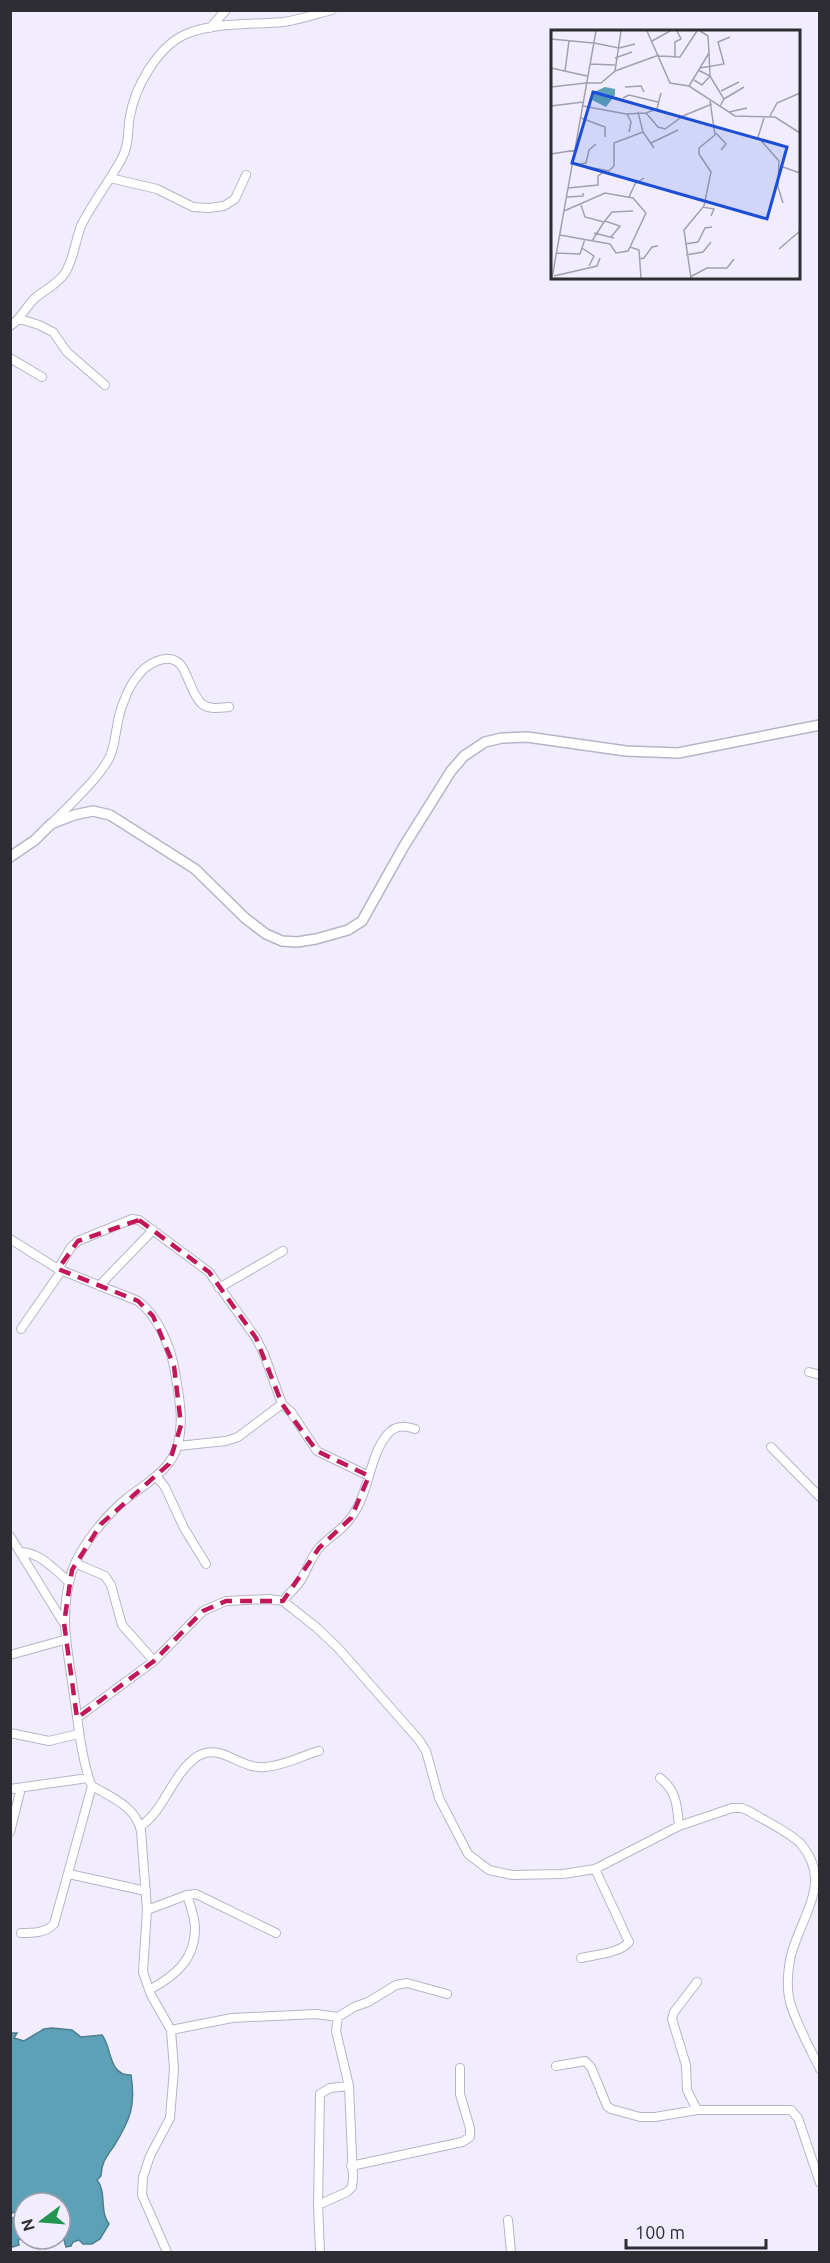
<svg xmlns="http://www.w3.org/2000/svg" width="830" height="2263" viewBox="0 0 830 2263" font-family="Ubuntu,sans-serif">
  <rect width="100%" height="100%" fill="#f1edfe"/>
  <path fill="#5da1b7" stroke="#4f7e90" stroke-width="1.5" d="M 52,2028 L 72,2030 L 81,2037 L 102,2035 C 112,2047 108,2076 131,2075 C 136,2106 130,2120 114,2146 C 107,2156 101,2163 101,2176 L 97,2180 C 107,2192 99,2211 109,2224 L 100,2239 L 92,2244 L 83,2244 L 79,2240 L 73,2242 L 71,2246 L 66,2247 L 60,2227 L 60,2203 L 24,2203 L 24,2239 L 37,2239 L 26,2241 L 23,2239 L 18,2240 L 19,2245 L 13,2247 L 11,2246 L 11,2219 L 17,2215 L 15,2212 L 10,2214 L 11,2033 L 17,2033 L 14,2038 L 24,2041 L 44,2029 Z"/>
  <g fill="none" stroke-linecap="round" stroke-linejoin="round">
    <defs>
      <path id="minor" d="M 210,28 L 226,10
        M 110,178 L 157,189 L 193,207 L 209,208 L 224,206 L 235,199 L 246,175
        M 20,319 L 39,325 L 53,332 L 67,352 L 105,385
        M 10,326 C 21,319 25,308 34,299 C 44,290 57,285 65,273 C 74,259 75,241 81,226 C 93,201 111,180 123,156 C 130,142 127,130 130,116 C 135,87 157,48 184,35 C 210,22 254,25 283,22 C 299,20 316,14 332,10
        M 10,358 L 42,377
        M 51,824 C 67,807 103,775 111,754 C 117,737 116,718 124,701 C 127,693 131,683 137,677 C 145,665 167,651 180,664 C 189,675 191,694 202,704 C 210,710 220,708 229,707
        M 10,1239 L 58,1269 L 138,1301 C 158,1316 171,1347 175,1372 C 179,1396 184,1420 178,1444 C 171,1471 146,1483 126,1499 C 106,1515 80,1547 72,1571 C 59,1614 67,1646 73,1688 C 78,1720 80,1751 90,1782 L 92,1786 C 113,1798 136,1807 141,1831 L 147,1910 L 143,1972 L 151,1995 L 171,2030 L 174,2069 L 170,2118 L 150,2156 L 143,2177 L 142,2195 L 167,2252
        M 58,1269 L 71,1247 L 78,1241 L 132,1219 L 139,1220 L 209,1272 L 256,1338 L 264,1354 L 282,1404 L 291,1412 L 317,1451 L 369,1476
        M 99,1286 L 153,1230
        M 219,1288 L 283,1251
        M 21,1329 L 62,1270
        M 809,1372 L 820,1375
        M 178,1446 L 226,1441 L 238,1437 L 282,1404
        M 771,1447 L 820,1497
        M 156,1476 L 165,1487 L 184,1528 L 206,1564
        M 10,1536 L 63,1622
        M 20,1552 C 40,1552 55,1570 69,1582
        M 75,1563 L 105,1576 L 111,1585 L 122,1625 L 154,1661
        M 283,1601 C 288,1594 296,1588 301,1580 C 307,1570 311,1557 319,1548 C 333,1533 346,1529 357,1508 C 369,1487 371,1455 386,1436 C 394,1425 404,1425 415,1429
        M 10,1655 L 64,1640
        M 77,1718 L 154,1661 L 203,1611 L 226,1601 L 268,1599 L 283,1601 L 317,1628 L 338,1648 L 419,1740 L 426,1751 L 439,1798 L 468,1854 L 489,1870 L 512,1875 L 563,1874 L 595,1869 L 679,1826 L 732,1808 L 742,1808 L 749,1811 C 765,1821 786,1830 800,1843 C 830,1877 808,1907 795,1943 C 789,1957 786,1982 789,1997 C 791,2014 812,2052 820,2069
        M 10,1733 L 49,1741 L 78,1734
        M 660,1778 C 677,1791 677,1806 679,1826
        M 10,1789 L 88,1778
        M 140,1827 C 165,1809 171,1777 195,1758 C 219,1740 240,1770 265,1767 C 283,1766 301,1756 319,1751
        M 10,1832 L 21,1788
        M 69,1874 L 146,1891
        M 147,1910 L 187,1895 L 196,1894 L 276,1933
        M 21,1933 C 33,1933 46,1933 54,1924 L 92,1786
        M 581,1958 C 595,1955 620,1953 629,1942 L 595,1869
        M 149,1990 C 175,1976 195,1960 195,1928 C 195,1917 190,1905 187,1895
        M 171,2030 L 232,2018 L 316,2014 L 338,2017
        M 556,2066 L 585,2061 L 591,2067 L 607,2106 L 611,2109 L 640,2117 L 655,2117 L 697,2110 L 791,2110 L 798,2118 L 820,2183
        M 697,2110 L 687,2090 L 686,2065 L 672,2019 L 674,2012 L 697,1982
        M 351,2166 L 462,2142 L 470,2137 L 470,2128 L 460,2094 L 460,2068
        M 318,2205 L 320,2094 L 330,2088 L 349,2086
        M 508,2220 L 511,2252
        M 320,2252 L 318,2205 L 347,2192 L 352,2187 L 353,2179 L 349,2086 L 336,2031 L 338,2017 L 354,2007 L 368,2002 L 396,1985 L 407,1983 L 447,1994"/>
      <path id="tertiary" d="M 10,857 L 35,840 L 51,824 L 74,815 L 93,811 L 110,815 L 195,869 L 245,918 L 266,934 L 282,941 L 297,942 L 316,939 L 348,930 L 362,921 L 404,846 L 451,771 L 464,756 L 485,742 L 502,738 L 527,737 L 626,751 L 678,753 L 820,725"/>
    </defs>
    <use href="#minor" stroke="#b8b4c7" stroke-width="10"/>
    <use href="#tertiary" stroke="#b8b4c7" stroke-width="12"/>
    <use href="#minor" stroke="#fff" stroke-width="8"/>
    <use href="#tertiary" stroke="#fff" stroke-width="9"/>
  </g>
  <path fill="none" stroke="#c2185b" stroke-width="4.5" stroke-dasharray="12 8" stroke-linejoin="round" d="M 139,1220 L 209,1272 L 256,1338 L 282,1404 L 317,1451 L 369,1476 L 351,1518 L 319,1548 L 283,1601 L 226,1601 L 203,1611 L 154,1661 L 77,1718 L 64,1623 L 72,1570 L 101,1524 L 169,1464 L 181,1425 L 174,1366 L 153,1316 L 138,1301 L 58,1269 L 78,1241 Z"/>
  <g transform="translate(551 30)">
    <rect width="249" height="249" fill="#f1edfe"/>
    <path d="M 54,57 L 64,59 L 64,65 L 55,77 L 41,70 L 43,62 Z" fill="#5da1b7"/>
    <path fill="none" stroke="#a3a0ad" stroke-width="1.5" d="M 96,1 L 119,53 L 138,56 L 184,86 L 224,87 L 249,103M 0,9 L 42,13M 101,11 L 119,1M 43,13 L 68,18 L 84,14M 108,26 L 129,27 L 146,1M 64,28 L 81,22M 124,28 L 124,12 L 130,9 L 126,1M 39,34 L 64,35M 0,38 L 36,46M 149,38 L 173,34 L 167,12 L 179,7M 147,40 L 159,46 L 158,23M 14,41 L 18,11M 64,41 L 108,25M 143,50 L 151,55 L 159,46 L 173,69 L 169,76M 36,53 L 50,53 L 64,41 L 70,1M 138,56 L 158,23 L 157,6 L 149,1M 0,57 L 35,53M 74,57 L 90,56 L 93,62M 170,61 L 188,52M 72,68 L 78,65 L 107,72M 173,69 L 193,57M 0,76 L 32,72M 32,76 L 75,84 L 95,83 L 107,97 L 114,99 L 132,86 L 161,74M 178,82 L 196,78M 95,83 L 106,79 L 110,63M 76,84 L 80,92 L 78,102M 219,86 L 226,73 L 249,63M 30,88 L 54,97 L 54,107M 213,88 L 207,107 L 228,131 L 227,157 L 232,173M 92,102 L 103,118M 165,103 L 175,114 L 170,120M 100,113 L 127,100M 0,124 L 25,120M 22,134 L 58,141 L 63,136 L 63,113 L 92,102 L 87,82M 29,134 L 35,133 L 38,120 L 45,114M 229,136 L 249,143M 17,158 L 47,155 L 47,146 L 54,141M 16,167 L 32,166 L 32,163M 78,167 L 84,154 L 93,148M 30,175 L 34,187 L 53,192 L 41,211M 152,177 L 163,179 L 160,186M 13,181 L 54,163 L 82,168 L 95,183 L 79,217M 54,191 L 69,196 L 60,207M 53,192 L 61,182 L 82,181M 43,203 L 63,208M 9,205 L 59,214 L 65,223 L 77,221 L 79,217M 134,214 L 147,212 L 154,198 L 161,197M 79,217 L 88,220 L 90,248M 31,218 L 43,226 L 38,236M 228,219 L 249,201M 5,223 L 29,224 L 34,209M 135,225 L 152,222 L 160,212M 88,229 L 93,228 L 101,217 L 107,216M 3,246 L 46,236 L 49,228M 139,247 L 156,238 L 176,238 L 183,229M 1,248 L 45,1M 140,248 L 133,200 L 153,176 L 160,142 L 148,124 L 148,118 L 164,105 L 159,71"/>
    <path fill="#1d4ed8" fill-opacity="0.15" stroke="#1d4ed8" stroke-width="3" d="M 42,62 L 236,117 L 216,189 L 21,133 Z"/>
    <rect width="249" height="249" fill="none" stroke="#2f2d34" stroke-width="3"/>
  </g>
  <rect width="830" height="2263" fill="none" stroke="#2f2d34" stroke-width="24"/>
  <g transform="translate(42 2221) rotate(254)"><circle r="28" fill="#f1edfe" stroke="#a3a0ad" stroke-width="1.5"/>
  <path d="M0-4.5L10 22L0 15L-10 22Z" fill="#229651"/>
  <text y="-9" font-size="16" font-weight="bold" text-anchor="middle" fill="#2f2d34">N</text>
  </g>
  <path d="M626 2239v9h140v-9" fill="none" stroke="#2f2d34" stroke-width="3"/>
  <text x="635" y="2239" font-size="18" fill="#2f2d34" stroke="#f1edfe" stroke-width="4.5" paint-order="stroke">100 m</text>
</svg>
